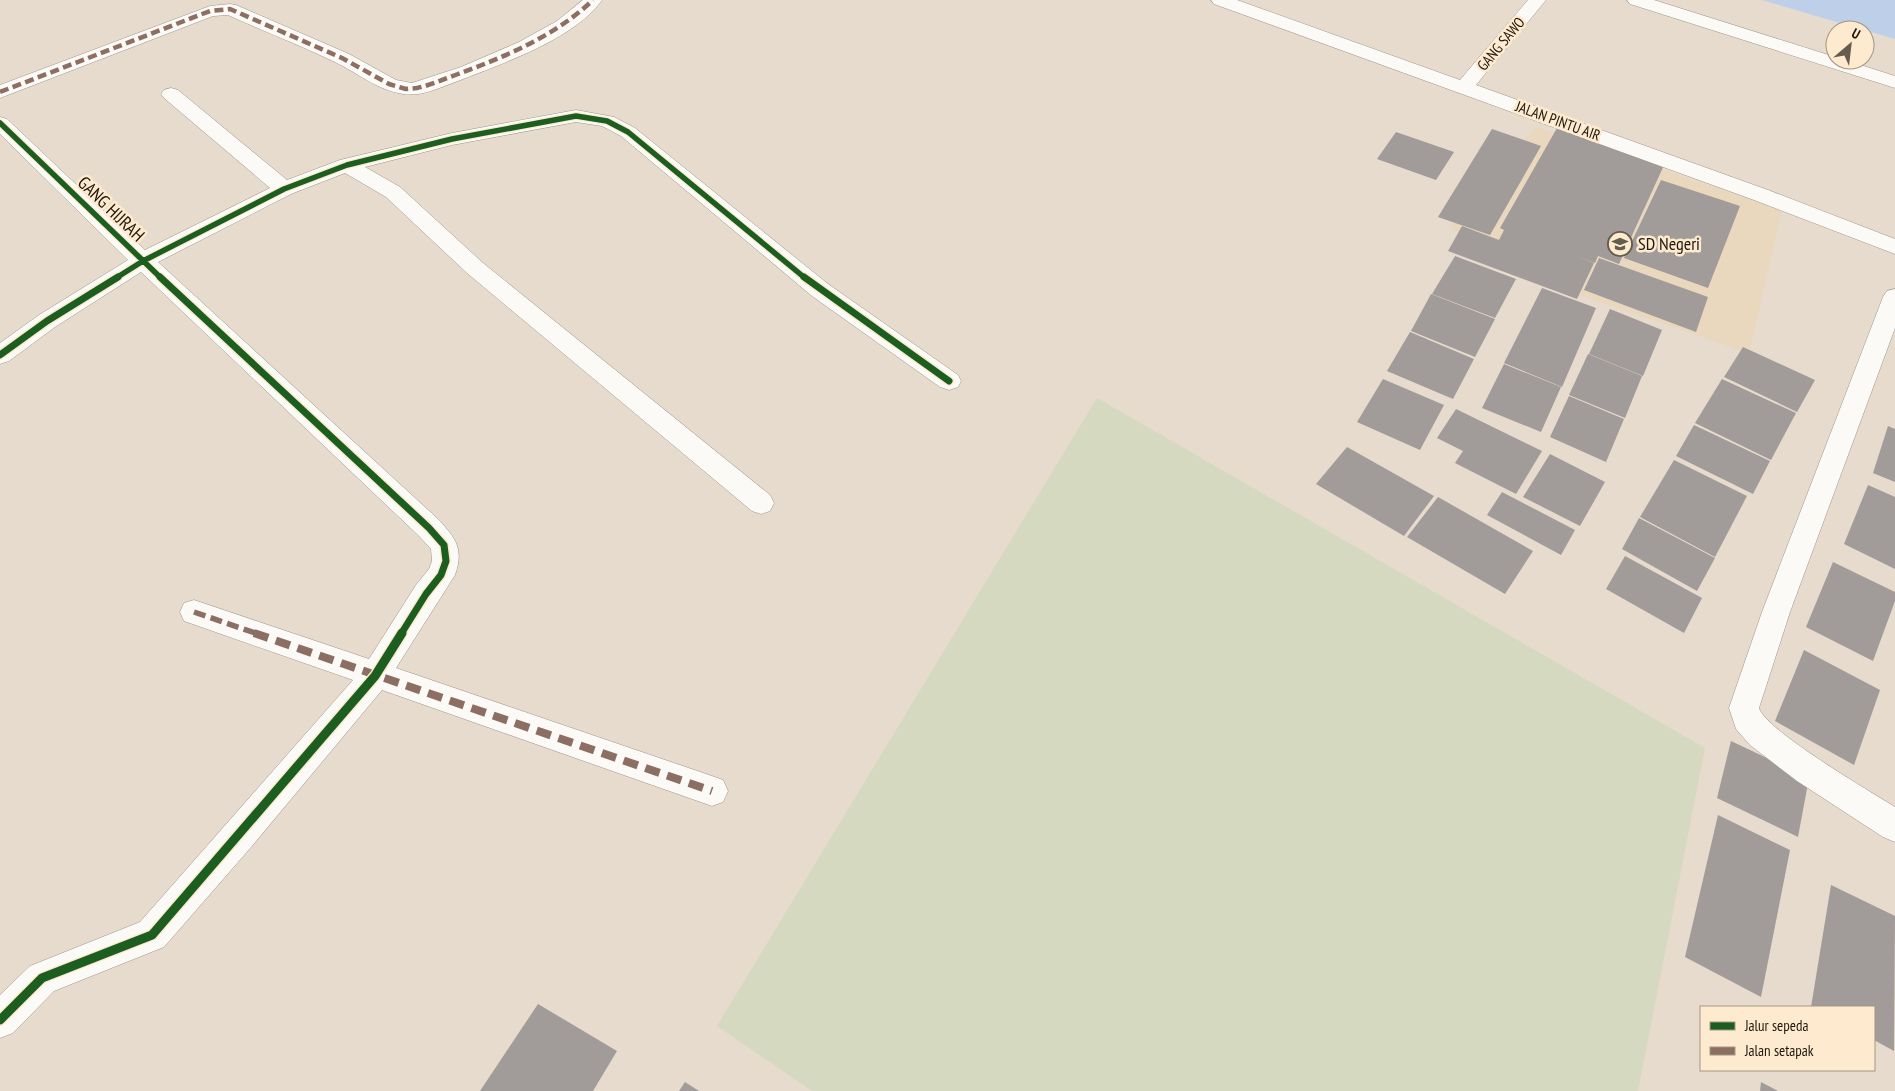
<svg xmlns="http://www.w3.org/2000/svg" width="1895" height="1091" viewBox="0 0 1895 1091" font-family="'PT Sans Narrow',sans-serif">
  <rect width="100%" height="100%" fill="#e6dbcc"/>
  <path fill="#e9d7be" d="M 1536,127 L 1782,210 L 1749,353 L 1482,262 L 1451,226 Z"/>
  <path fill="#d4d9bf" d="M 1097,398 L 1705,748 L 1638,1091 L 812,1091 L 717,1026 Z"/>
  <path fill="#bdcfe9" d="M 1762,0 L 1895,0 L 1895,39 Z"/>
  <path fill="#a19b99" d="M 1557,128 L 1665,163 L 1619,264 L 1598,256 L 1595,263 L 1576,256 L 1594,263 L 1577,299 L 1448,251 L 1462,226 L 1499,240 L 1504,230 L 1500,228 Z
    M 1492,129 L 1541,146 L 1490,235 L 1438,217 Z
    M 1396,132 L 1454,152 L 1436,180 L 1377,159 Z
    M 1661,180 L 1740,206 L 1708,288 L 1624,258 Z
    M 1455,256 L 1516,279 L 1495,318 L 1432,294 Z
    M 1599,258 L 1708,297 L 1696,332 L 1584,290 Z
    M 1542,288 L 1596,308 L 1562,387 L 1504,363 Z
    M 1431,294 L 1495,319 L 1475,357 L 1411,331 Z
    M 1610,309 L 1662,330 L 1643,376 L 1589,354 Z
    M 1410,332 L 1474,359 L 1453,399 L 1387,371 Z
    M 1743,347 L 1815,380 L 1797,412 L 1724,377 Z
    M 1588,354 L 1642,376 L 1625,418 L 1569,395 Z
    M 1504,364 L 1561,387 L 1541,432 L 1482,408 Z
    M 1383,379 L 1444,405 L 1420,450 L 1357,422 Z
    M 1722,379 L 1796,413 L 1771,460 L 1695,423 Z
    M 1569,396 L 1624,419 L 1606,462 L 1550,437 Z
    M 1456,409 L 1542,451 L 1516,494 L 1455,463 L 1463,451 L 1437,438 Z
    M 1694,425 L 1770,461 L 1753,494 L 1676,456 Z
    M 1888,426 L 1895,429 L 1895,482 L 1873,473 Z
    M 1347,447 L 1434,496 L 1404,536 L 1316,484 Z
    M 1550,454 L 1605,482 L 1580,526 L 1523,497 Z
    M 1674,460 L 1747,496 L 1715,557 L 1640,517 Z
    M 1868,485 L 1895,497 L 1895,569 L 1844,544 Z
    M 1502,492 L 1575,530 L 1561,555 L 1487,515 Z
    M 1438,497 L 1533,551 L 1505,594 L 1407,537 Z
    M 1639,518 L 1715,558 L 1697,591 L 1622,549 Z
    M 1625,556 L 1702,598 L 1684,633 L 1606,589 Z
    M 1833,562 L 1895,592 L 1895,601 L 1873,661 L 1806,627 Z
    M 1804,650 L 1880,690 L 1854,765 L 1775,721 Z
    M 1731,741 L 1809,778 L 1798,837 L 1717,798 Z
    M 1718,815 L 1790,850 L 1761,997 L 1685,957 Z
    M 1831,885 L 1895,916 L 1894,1051 L 1874,1040 L 1874,1007 L 1811,1007 Z
    M 538,1004 L 617,1051 L 593,1091 L 480,1091 Z
    M 685,1082 L 699,1091 L 679,1091 Z
    M 1761,1082 L 1778,1091 L 1760,1091 Z"/>
  <g fill="none" stroke-linecap="round" stroke-linejoin="round">
    <defs>
      <path id="minor" d="M 583,0 L 602,0 C 575,39 501,64 458,81 C 441,87 422,97 403,94 C 377,90 358,73 335,62 C 300,45 263,31 228,15 L 213,16 L 0,98 L 0,85 L 210,6 L 230,4 L 236,5 L 349,54 L 396,80 L 412,83 L 461,67 L 519,42 L 557,21 Z
        M 1211,0 L 1237,0 L 1460,80 L 1528,0 L 1546,0 L 1476,85 L 1768,190 L 1895,239 L 1895,254 L 1754,200 L 1214,4 Z
        M 1627,0 L 1654,0 L 1835,57 L 1835,60 L 1845,60 L 1895,76 L 1895,88 L 1630,4 Z
        M 171,88 L 178,90 L 287,180 L 340,160 L 452,133 L 576,110 L 614,117 L 635,128 L 828,284 L 958,375 L 961,381 L 958,387 L 949,390 L 940,387 L 812,296 L 621,136 L 602,126 L 576,122 L 452,145 L 365,167 L 400,187 L 483,263 L 770,495 L 774,503 L 770,511 L 761,514 L 752,511 L 467,273 L 386,197 L 345,173 L 291,194 L 158,262 L 439,520 C 456,539 464,549 455,575 L 396,668 L 712,776 L 723,780 L 728,791 L 723,802 L 712,806 L 382,690 L 252,846 L 164,947 L 54,991 L 13,1033 L 0,1038 L 0,995 L 30,966 L 140,922 L 353,680 L 184,621 L 180,612 L 184,603 L 194,600 L 369,659 L 416,585 L 429,569 L 432,561 L 431,549 L 419,536 L 141,272 L 55,327 L 9,361 L 0,364 L 0,343 L 39,315 L 128,260 L 0,134 L 0,117 L 7,119 L 145,250 L 270,188 L 164,98 L 161,94 L 164,90 Z
        M 1895,289 L 1895,328 L 1790,612 L 1759,708 C 1765,730 1871,792 1895,807 L 1895,842 L 1883,837 L 1797,781 L 1750,745 L 1736,729 L 1729,708 L 1762,612 L 1883,297 L 1887,291 Z"/>
    </defs>
    <use href="#minor" stroke="#9d9589" stroke-width="1"/>
    <use href="#minor" fill="#fbfaf7" fill-rule="evenodd"/>
    <path stroke="#8d6e63" stroke-width="4.5" stroke-dasharray="9 4.5" stroke-linecap="butt" d="M 0,92 L 210,11 L 230,9 L 342,58 L 389,84 L 406,89 L 417,88 C 431,85 444,79 458,74 C 507,56 555,36 593,0"/>
    <path stroke="#8d6e63" stroke-width="5.5" stroke-dasharray="12 5.5" stroke-linecap="butt" d="M 194,612 L 258,634"/>
    <path stroke="#8d6e63" stroke-width="8" stroke-dasharray="15 8" stroke-linecap="butt" d="M 254,633 L 712,791"/>
    <defs>
      <path id="cycleway-far2" d="M 0,123 L 161,278
        M 116,278 L 143,261 L 284,189 L 347,165 L 452,139 L 576,116 L 607,121 L 628,132 L 805,278"/>
      <path id="cycleway-far1" d="M 160,277 L 429,528 L 444,545 L 446,561 L 441,575 L 426,594 L 401,634
        M 804,277 L 949,381
        M 0,355 L 47,321 L 118,277"/>
      <path id="cycleway" d="M 0,1020 L 42,978 L 152,935 L 375,676 L 402,633"/>
    </defs>
    <use href="#cycleway-far2" stroke="#feeace" stroke-width="8"/>
    <use href="#cycleway-far1" stroke="#feeace" stroke-width="10"/>
    <use href="#cycleway" stroke="#feeace" stroke-width="12"/>
    <use href="#cycleway-far2" stroke="#1b5e20" stroke-width="5.5"/>
    <use href="#cycleway-far1" stroke="#1b5e20" stroke-width="7"/>
    <use href="#cycleway" stroke="#1b5e20" stroke-width="9"/>
  </g>
  <defs>
    <symbol id="school-ring" viewBox="-11 -11 22 22"><circle r="9.5" fill="#feeace" stroke="#655c50" stroke-width="1.5"/><path d="M0-5L7-2L0 1L-7-2ZM-4 1L0 2.5L4 1V4Q0 6-4 4Z" fill="#655c50"/></symbol>
  </defs>
  <g fill-rule="evenodd">
    <use href="#school-ring" x="1606" y="230" width="28" height="28"/>
  </g>
  <g text-anchor="middle" stroke-width="5" stroke-linejoin="round" paint-order="stroke">
    <g font-size="15" fill="#1f180e" stroke="#feeace">
      <text transform="translate(1501 44) rotate(-50)" y="5">GANG SAWO</text>
      <text transform="translate(1558 121) rotate(20)" y="5">JALAN PINTU AIR</text>
    </g>
    <g font-size="18" fill="#1f180e" stroke="#feeace">
      <text transform="translate(111 209) rotate(44)" y="6">GANG HIJRAH</text>
    </g>
    <g font-size="18" fill="#1f180e" stroke="#feeace" text-anchor="start">
      <text x="1638" y="250">SD Negeri</text>
    </g>
  </g>
  <rect x="1700" y="1006" width="175" height="65" fill="#feeace" stroke="#a59681"/>
  <rect x="1710" y="1022" width="25" height="8" fill="#1b5e20" stroke="#a59681"/>
  <text x="1745" y="1031" font-size="15" fill="#1f180e">Jalur sepeda</text>
  <rect x="1710" y="1047" width="25" height="8" fill="#8d6e63" stroke="#a59681"/>
  <text x="1745" y="1056" font-size="15" fill="#1f180e">Jalan setapak</text>
  <g transform="translate(1850 45) rotate(28)"><circle r="24" fill="#feeace" stroke="#a59681"/>
  <path d="M0-4L9 19L0 12L-9 19Z" fill="#655c50"/>
  <text y="-8" font-size="14" font-weight="bold" text-anchor="middle" fill="#1f180e">U</text>
  </g>
</svg>
